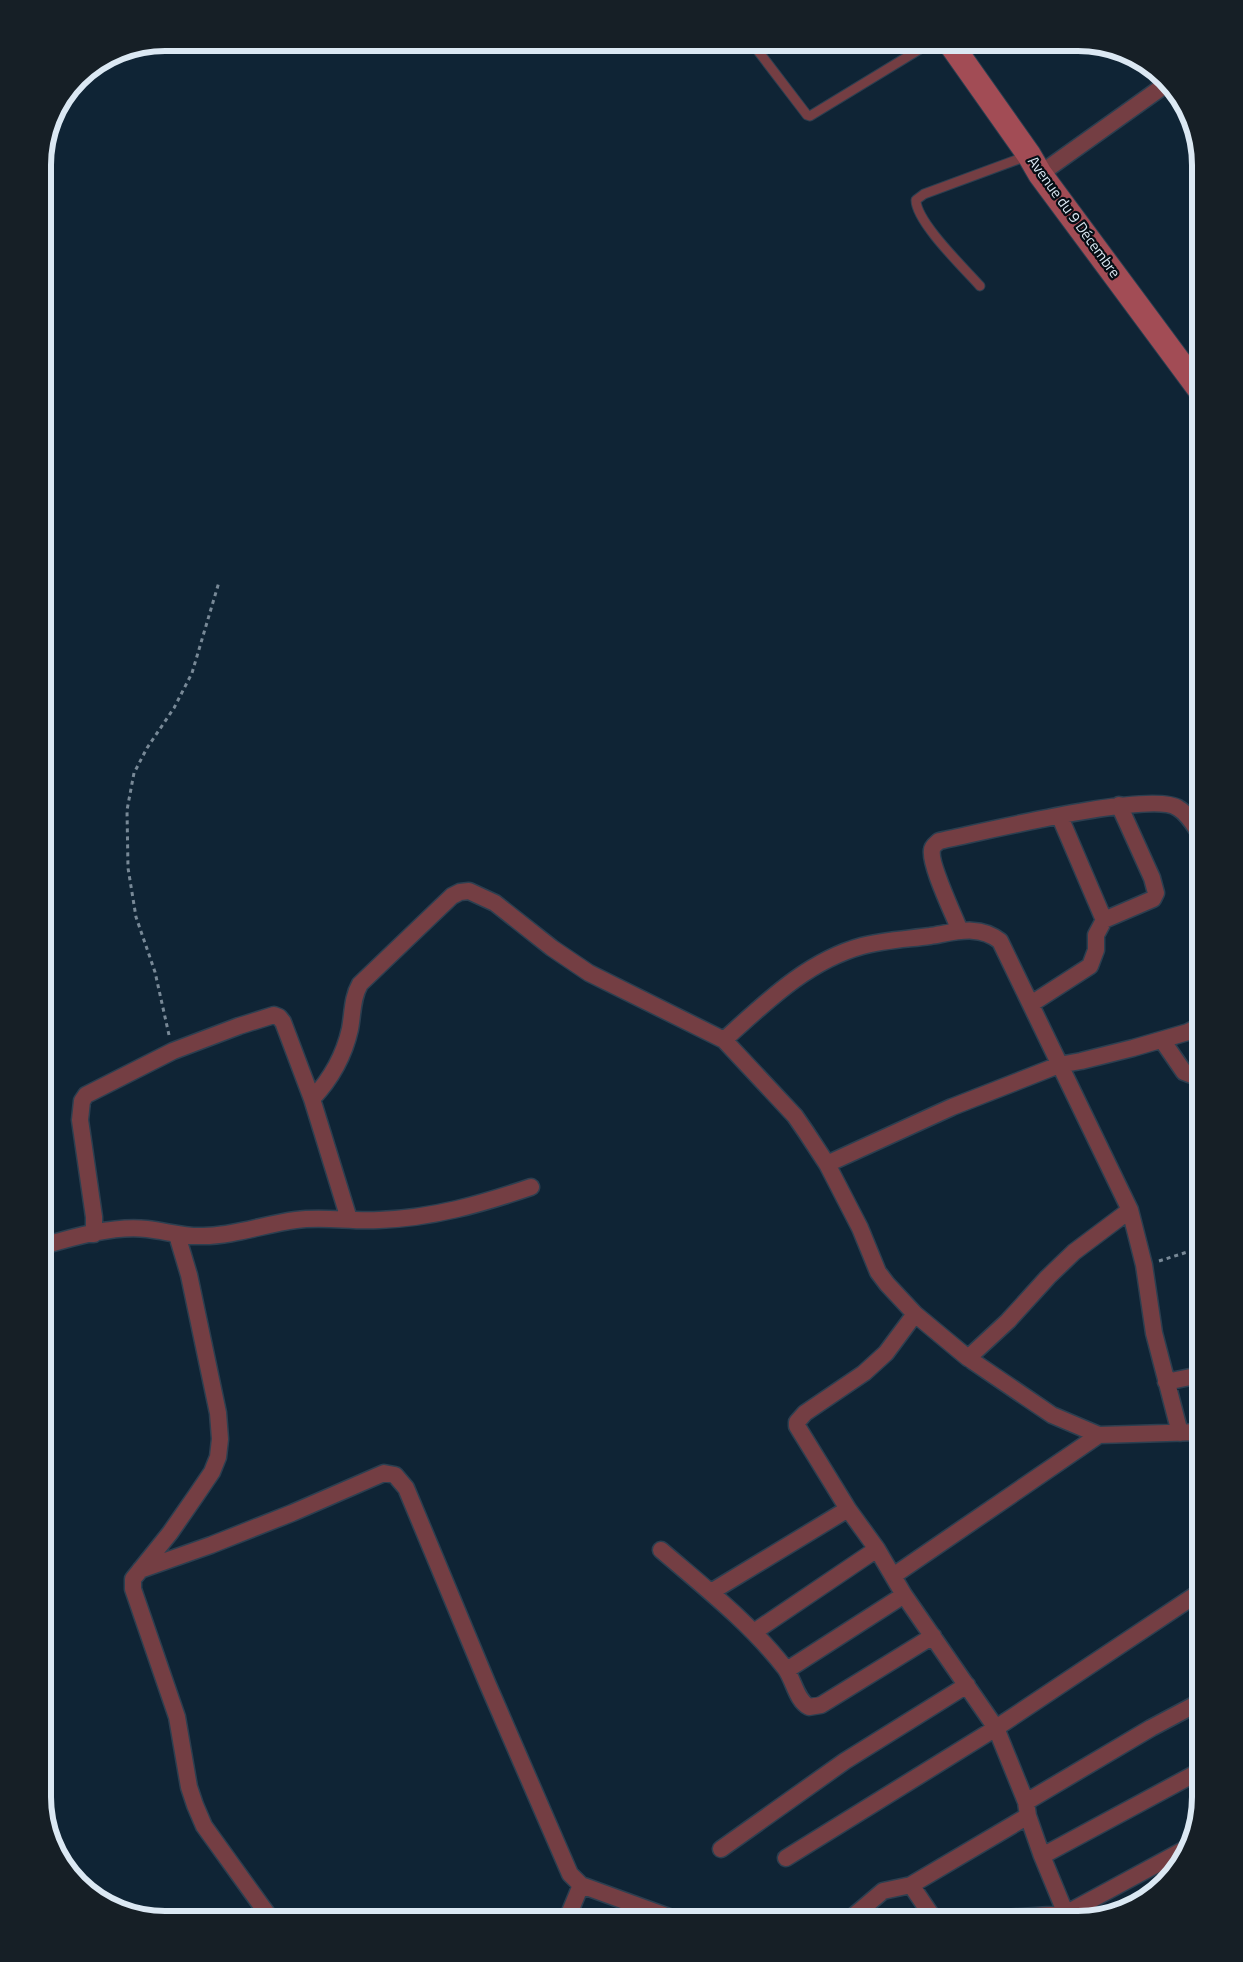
<svg xmlns="http://www.w3.org/2000/svg" width="1243" height="1962" viewBox="0 0 1243 1962" font-family="'Titillium Web',sans-serif">
  <rect width="100%" height="100%" fill="#0f2435"/>
  <g fill="none" stroke-linecap="round" stroke-linejoin="round">
    <defs>
      <path id="lane" d="M 752,43 L 807,115 L 810,116 L 930,43
        M 980,286 C 965,269 916,222 916,200 L 924,194 L 1027,156"/>
      <path id="street" d="M 1040,174 L 1165,85
        M 1060,817 L 1104,920
        M 960,931 C 954,915 929,864 932,850 C 932,846 936,844 939,841 C 979,833 1151,790 1178,808 C 1188,814 1194,825 1200,834
        M 1031,1004 L 1090,966 L 1096,950 L 1096,935 L 1104,920 L 1153,899 L 1156,893 L 1152,878 L 1119,805
        M 724,1040 C 765,1003 807,961 862,946 C 884,940 908,939 930,936 C 955,932 979,924 1000,941 L 1130,1210 L 1144,1265 L 1154,1333 L 1180,1433
        M 1162,1040 L 1184,1072 L 1192,1075 L 1200,1073
        M 312,1099 C 331,1079 344,1056 350,1029 C 353,1013 352,998 360,984 L 452,896 L 460,892 L 469,891 L 495,903 L 552,948 L 589,973 L 724,1040 L 795,1116 L 806,1132 L 827,1164 L 860,1228 L 878,1272 L 887,1284 L 915,1314 L 968,1358 L 1052,1415 L 1099,1435 L 1200,1432
        M 827,1164 L 952,1107 L 1059,1065 L 1081,1061 L 1133,1048 L 1188,1032 L 1200,1026
        M 94,1234 L 94,1217 L 80,1120 L 82,1101 L 86,1095 L 173,1051 L 239,1026 L 274,1015 L 279,1017 L 283,1022 L 312,1099 L 349,1219
        M 177,1235 L 189,1275 L 218,1413 L 220,1439 L 218,1457 L 212,1472 L 195,1497 L 170,1533 L 133,1579 L 133,1589 L 177,1717 L 189,1787 L 195,1805 L 204,1826 L 271,1919
        M 43,1246 C 73,1237 115,1225 147,1229 C 166,1231 184,1237 203,1236 C 234,1236 265,1224 296,1220 C 324,1216 352,1222 379,1220 C 433,1218 481,1204 531,1187
        M 915,1314 L 886,1353 L 864,1373 L 805,1413 L 797,1422 L 797,1426 L 848,1509 L 877,1549 L 904,1595 L 996,1728 L 1026,1802 L 1028,1816 L 1042,1856 L 1068,1919
        M 968,1358 L 1008,1321 L 1048,1277 L 1074,1252 L 1130,1210
        M 1166,1382 L 1200,1375
        M 661,1550 C 704,1587 750,1623 785,1668 C 794,1680 796,1700 809,1707 L 821,1705 L 933,1636
        M 140,1570 L 211,1545 L 292,1513 L 384,1473 L 395,1475 L 406,1488 L 488,1685 L 570,1874 L 581,1885 L 669,1917
        M 893,1576 L 1099,1435
        M 711,1592 L 848,1509
        M 754,1632 L 877,1549
        M 787,1670 L 904,1595
        M 1026,1802 L 1151,1728 L 1200,1702
        M 721,1849 L 845,1761 L 967,1685
        M 1042,1856 L 1200,1771
        M 786,1858 L 996,1728 L 1200,1592
        M 911,1885 L 934,1919
        M 567,1919 L 581,1885
        M 850,1919 L 883,1891 L 911,1885 L 1028,1816
        M 989,1919 L 1065,1914 L 1187,1848"/>
      <path id="secondary" d="M 950,43 L 1029,155 L 1040,174 L 1200,390"/>
    </defs>
    <use href="#lane" stroke="#2c3f50" stroke-width="11"/>
    <use href="#street" stroke="#2c3f50" stroke-width="19"/>
    <use href="#secondary" stroke="#2c3f50" stroke-width="26"/>
    <path stroke="#788997" stroke-width="3" stroke-dasharray="4 4" stroke-linecap="butt" d="M 169,1035 L 155,972 L 136,917 L 128,868 L 127,810 L 134,773 L 147,748 L 174,708 L 192,673 L 219,582
      M 1159,1261 L 1200,1248"/>
    <use href="#lane" stroke="#743e43" stroke-width="9"/>
    <use href="#street" stroke="#743e43" stroke-width="16"/>
    <use href="#secondary" stroke="#a24c55" stroke-width="24"/>
  </g>
  <g text-anchor="middle" stroke-width="4.5" stroke-linejoin="round" paint-order="stroke">
    <g font-size="15" fill="#dbe8f3" stroke="#050d14">
      <text transform="translate(1074 217) rotate(54)" y="5">Avenue du 9 Décembre</text>
    </g>
  </g>
  <path d="M0 0H1243V1962H0ZM165 51H1078A114 114 0 0 1 1192 165V1797A114 114 0 0 1 1078 1911H165A114 114 0 0 1 51 1797V165A114 114 0 0 1 165 51Z" fill="#161f26" fill-rule="evenodd"/>
  <path fill="none" stroke="#dbe8f3" stroke-width="6" d="M165 51H1078A114 114 0 0 1 1192 165V1797A114 114 0 0 1 1078 1911H165A114 114 0 0 1 51 1797V165A114 114 0 0 1 165 51Z"/>
</svg>
